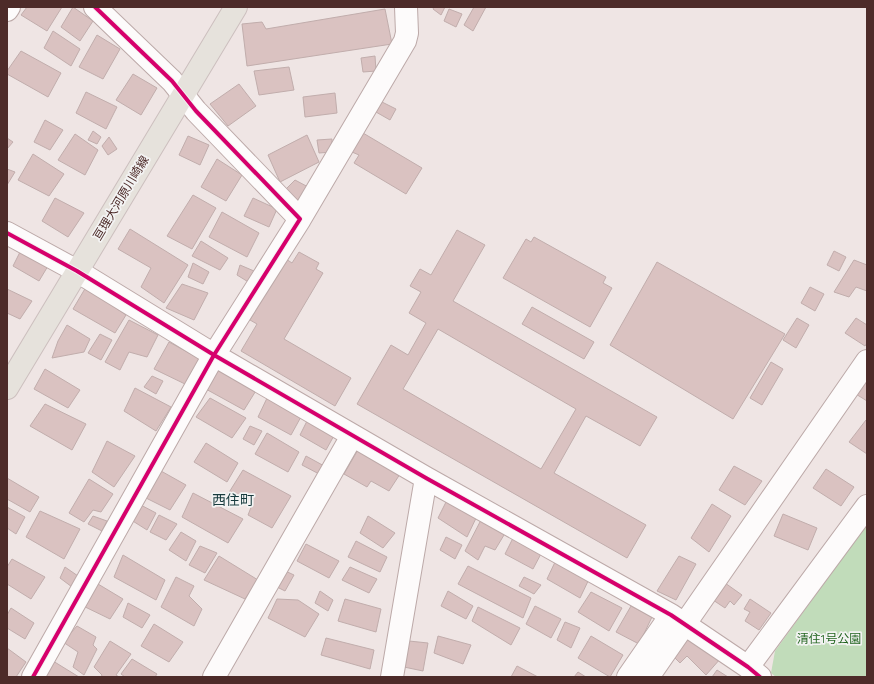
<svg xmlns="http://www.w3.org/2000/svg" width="874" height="684" viewBox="0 0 874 684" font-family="Quicksand,'Noto Sans JP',sans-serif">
  <rect width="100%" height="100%" fill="#efe5e4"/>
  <path fill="#c1dcba" d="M 867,524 L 867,677 L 776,677 L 771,673 L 775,651 Z"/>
  <path fill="#dac2c1" stroke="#c1adac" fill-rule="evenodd" d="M 27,7 L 62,7 L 47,31 L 21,15 Z
    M 73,7 L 93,21 L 80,41 L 61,27 Z
    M 434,7 L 445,7 L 441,15 L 433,9 Z
    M 474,7 L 486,7 L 473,31 L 464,25 Z
    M 385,9 L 392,44 L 247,66 L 242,24 L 262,22 L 266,29 Z
    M 449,9 L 462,14 L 456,27 L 444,21 Z
    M 53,31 L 80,49 L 71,66 L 44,48 Z
    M 97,35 L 120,49 L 103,79 L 79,67 Z
    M 21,51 L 61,73 L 48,97 L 7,74 L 7,71 Z
    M 375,56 L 376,71 L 363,72 L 361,58 Z
    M 289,67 L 294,90 L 259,95 L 254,71 Z
    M 133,74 L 157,88 L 141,115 L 116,100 Z
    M 239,84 L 256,106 L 228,126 L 210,104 Z
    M 86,92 L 117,107 L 106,129 L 76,113 Z
    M 335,93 L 337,113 L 305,117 L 303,97 Z
    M 382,102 L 396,109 L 390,120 L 376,112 Z
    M 45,120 L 63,130 L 50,150 L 34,142 Z
    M 93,131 L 101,137 L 97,144 L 88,140 Z
    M 363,133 L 422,168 L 406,194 L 354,163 L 359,155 L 352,152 Z
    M 75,134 L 98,150 L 85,175 L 58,160 Z
    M 307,135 L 319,162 L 280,182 L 268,155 Z
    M 188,136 L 209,145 L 200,165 L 179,155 Z
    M 109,137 L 117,149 L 108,155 L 102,146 Z
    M 7,138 L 13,142 L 7,149 Z
    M 332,139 L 332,152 L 319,153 L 317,140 Z
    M 33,154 L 64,174 L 49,196 L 18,180 Z
    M 217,159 L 242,175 L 226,201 L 201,187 Z
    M 7,169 L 15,172 L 7,185 Z
    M 295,180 L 310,188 L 301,202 L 284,191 Z
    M 193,195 L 216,208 L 192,249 L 167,236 Z
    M 55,198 L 84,213 L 68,237 L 42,221 Z
    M 253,198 L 277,209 L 269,227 L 244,216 Z
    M 222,212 L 259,233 L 247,257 L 209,237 Z
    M 130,229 L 188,265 L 164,303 L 141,287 L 151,268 L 118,249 Z
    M 457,230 L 485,245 L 453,301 L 657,417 L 640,446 L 586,416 L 554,473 L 646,525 L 627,558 L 357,404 L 391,345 L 408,355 L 426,323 L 409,313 L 421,292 L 410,286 L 420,269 L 431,275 ZM 438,329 L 576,409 L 541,469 L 403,389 Z
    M 534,237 L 606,277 L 603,283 L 612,288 L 590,327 L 503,278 L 526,239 L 531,242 Z
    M 201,241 L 228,258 L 220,270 L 192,256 Z
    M 21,250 L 48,266 L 39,281 L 13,266 Z
    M 834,251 L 846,257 L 839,271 L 827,265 Z
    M 299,252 L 319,263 L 316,269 L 323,273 L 284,339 L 351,378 L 335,406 L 241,351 L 257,324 L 250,320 L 286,259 L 292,263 Z
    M 854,260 L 867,265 L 867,291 L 856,287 L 849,297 L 834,292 Z
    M 657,262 L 785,334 L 733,419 L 610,345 Z
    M 193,263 L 209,272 L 203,284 L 188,277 Z
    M 240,265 L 254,271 L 250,283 L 237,275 Z
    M 182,284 L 208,293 L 194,320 L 166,308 Z
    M 86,287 L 126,315 L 115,333 L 73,309 Z
    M 810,287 L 824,294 L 815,311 L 801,303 Z
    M 7,289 L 32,301 L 20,319 L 7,313 Z
    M 532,307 L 594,342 L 584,359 L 522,324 Z
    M 797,318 L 809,325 L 796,348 L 783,340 Z
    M 856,318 L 867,325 L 867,343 L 865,346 L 845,333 Z
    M 129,320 L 158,335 L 147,357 L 129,352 L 120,370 L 105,362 Z
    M 67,325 L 90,339 L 84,352 L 52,358 L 58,341 Z
    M 100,334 L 112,340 L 101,360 L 88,353 Z
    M 169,342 L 200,359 L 185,384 L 154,369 Z
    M 771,362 L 783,369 L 762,405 L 750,398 Z
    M 215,367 L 257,389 L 244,410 L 204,388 Z
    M 45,369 L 80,390 L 68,408 L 34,389 Z
    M 867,375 L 867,401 L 851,391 Z
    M 152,376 L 163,381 L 156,394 L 144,387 Z
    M 135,388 L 171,407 L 156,431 L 124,411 Z
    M 268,396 L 302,415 L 291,435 L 258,417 Z
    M 210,398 L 246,418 L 232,438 L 196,417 Z
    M 45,404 L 86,424 L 72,450 L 30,426 Z
    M 309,417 L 336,432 L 326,450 L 300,435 Z
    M 866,420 L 867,421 L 867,454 L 849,442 Z
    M 250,426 L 262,431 L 254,445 L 243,439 Z
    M 267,433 L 299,452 L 288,472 L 255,454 Z
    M 107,441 L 135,456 L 114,487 L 92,472 Z
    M 206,443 L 238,463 L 227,482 L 194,462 Z
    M 359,448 L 402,471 L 389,491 L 371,481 L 367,487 L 344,474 Z
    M 306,456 L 326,467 L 321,475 L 302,465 Z
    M 734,466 L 762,481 L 745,505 L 719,490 Z
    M 826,469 L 854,487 L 841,506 L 813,488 Z
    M 243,470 L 291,496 L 272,528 L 248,515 L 252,505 L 228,494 Z
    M 161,471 L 186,485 L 170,510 L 144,497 Z
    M 7,478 L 39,497 L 30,512 L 7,499 Z
    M 89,479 L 113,494 L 101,512 L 93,510 L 84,522 L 69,513 Z
    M 193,493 L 243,519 L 228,543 L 182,517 Z
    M 448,498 L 478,514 L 467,537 L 438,518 Z
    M 137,503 L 156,513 L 147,530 L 128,518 Z
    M 712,504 L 731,516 L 709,552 L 691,538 Z
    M 7,507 L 25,517 L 16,534 L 7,528 Z
    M 40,511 L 80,529 L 64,559 L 26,537 Z
    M 783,514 L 817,528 L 808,550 L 774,536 Z
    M 159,515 L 177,524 L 166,540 L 150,532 Z
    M 93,516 L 107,521 L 102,531 L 88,524 Z
    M 368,516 L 395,533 L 383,548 L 360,533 Z
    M 482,518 L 507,530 L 495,550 L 485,546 L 478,560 L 465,551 Z
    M 181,532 L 196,541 L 186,561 L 169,550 Z
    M 514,536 L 543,550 L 533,569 L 505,554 Z
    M 446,537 L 462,545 L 455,559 L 440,550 Z
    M 356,541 L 387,557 L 380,572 L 348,557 Z
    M 306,544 L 339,561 L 329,578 L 297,561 Z
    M 200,546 L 217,553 L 205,573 L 189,565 Z
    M 123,555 L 165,580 L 156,600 L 114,577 Z
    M 219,556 L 258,580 L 245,599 L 204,580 Z
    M 679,556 L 696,564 L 676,600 L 657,591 Z
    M 12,559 L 45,577 L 31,599 L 7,584 L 7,567 Z
    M 556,560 L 590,577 L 580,598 L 547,579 Z
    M 468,566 L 531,598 L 523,618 L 458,584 Z
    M 65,567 L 78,576 L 72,587 L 60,578 Z
    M 350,567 L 377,579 L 369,593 L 342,580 Z
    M 281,569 L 294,575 L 285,591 L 273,585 Z
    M 176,577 L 194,586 L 189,596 L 202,609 L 194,626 L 161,607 Z
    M 524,577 L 541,585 L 534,594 L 519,586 Z
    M 93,581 L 123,599 L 110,619 L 79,604 Z
    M 725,583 L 742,595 L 734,605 L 730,601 L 725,608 L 713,600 Z
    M 320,591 L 333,600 L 328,611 L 315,603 Z
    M 448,591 L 473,606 L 466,619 L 441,606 Z
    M 591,592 L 622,608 L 609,631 L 578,612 Z
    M 277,599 L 298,600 L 319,614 L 305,637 L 268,618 Z
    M 345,599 L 381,609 L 376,632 L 338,621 Z
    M 750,599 L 771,613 L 759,630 L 745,621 L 750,612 L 744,609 Z
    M 128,603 L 150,615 L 142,628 L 123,617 Z
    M 535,606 L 561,619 L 551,638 L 526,624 Z
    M 631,606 L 652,617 L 639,644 L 616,632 Z
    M 478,607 L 520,628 L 511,645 L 472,621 Z
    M 11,608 L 34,623 L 25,639 L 7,628 L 7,615 Z
    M 565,622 L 580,628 L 571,648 L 557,640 Z
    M 154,624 L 183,642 L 169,662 L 141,646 Z
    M 77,626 L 96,637 L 93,645 L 97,649 L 84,675 L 73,667 L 78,652 L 63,642 Z
    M 686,632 L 721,658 L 706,675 L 687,656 L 680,663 L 671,654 Z
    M 438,636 L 471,645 L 463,664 L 434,653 Z
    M 591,636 L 623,655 L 610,677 L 578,658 Z
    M 326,638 L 374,650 L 370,669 L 321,655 Z
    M 110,641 L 131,654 L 116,675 L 119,677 L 101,677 L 102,675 L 94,667 Z
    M 409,641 L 428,643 L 423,671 L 404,667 Z
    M 7,648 L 26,662 L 16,677 L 7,677 Z
    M 132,659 L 157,674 L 155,677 L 125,677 L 121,674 Z
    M 53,661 L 79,677 L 42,677 Z
    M 517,666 L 538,677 L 511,677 Z
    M 717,670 L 728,677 L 712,677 Z
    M 578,672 L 586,677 L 574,677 Z"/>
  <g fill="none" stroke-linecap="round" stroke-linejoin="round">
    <defs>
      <path id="minor" d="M 7,10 L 9,7
        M 300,219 L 405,41 L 407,33 L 406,7
        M 7,233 L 77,271 L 214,355 L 426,478 L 671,615 L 748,667 L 760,677
        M 748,667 L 867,506
        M 33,677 L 214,355 L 300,219 L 196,111 L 172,81 L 95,7
        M 214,677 L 352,436
        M 392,677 L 426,478
        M 628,677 L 671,615
        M 648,677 L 867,361"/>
      <path id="major" d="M 7,388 L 236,7"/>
    </defs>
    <use href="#minor" stroke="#bca9a8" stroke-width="24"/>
    <use href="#major" stroke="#ccbfbe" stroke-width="24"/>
    <use href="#minor" stroke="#fdfbfb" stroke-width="22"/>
    <use href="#major" stroke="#e6e2dc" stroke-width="22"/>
    <defs>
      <path id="cycleway" d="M 7,233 L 77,271 L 214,355 L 426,478 L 671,615 L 748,667 L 760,677
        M 33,677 L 214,355 L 300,219 L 196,111 L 172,81 L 95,7"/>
    </defs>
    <use href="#cycleway" stroke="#f3f3f3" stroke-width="6"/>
    <use href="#cycleway" stroke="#d6006c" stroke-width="4"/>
  </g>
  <g text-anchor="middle" stroke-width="3.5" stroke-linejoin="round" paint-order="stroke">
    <g font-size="12" fill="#4d2b29" stroke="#f3f3f3">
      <text transform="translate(121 198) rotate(-59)" y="4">亘理大河原川崎線</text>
    </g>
    <g font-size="12" fill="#21641f" stroke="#f3f3f3">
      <text x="829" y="643">清住1号公園</text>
    </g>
    <g font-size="14" fill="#183b3e" stroke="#f3f3f3">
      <text x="233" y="505">西住町</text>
    </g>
  </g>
  <rect width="874" height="684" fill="none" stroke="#4d2b29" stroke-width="16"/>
</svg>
